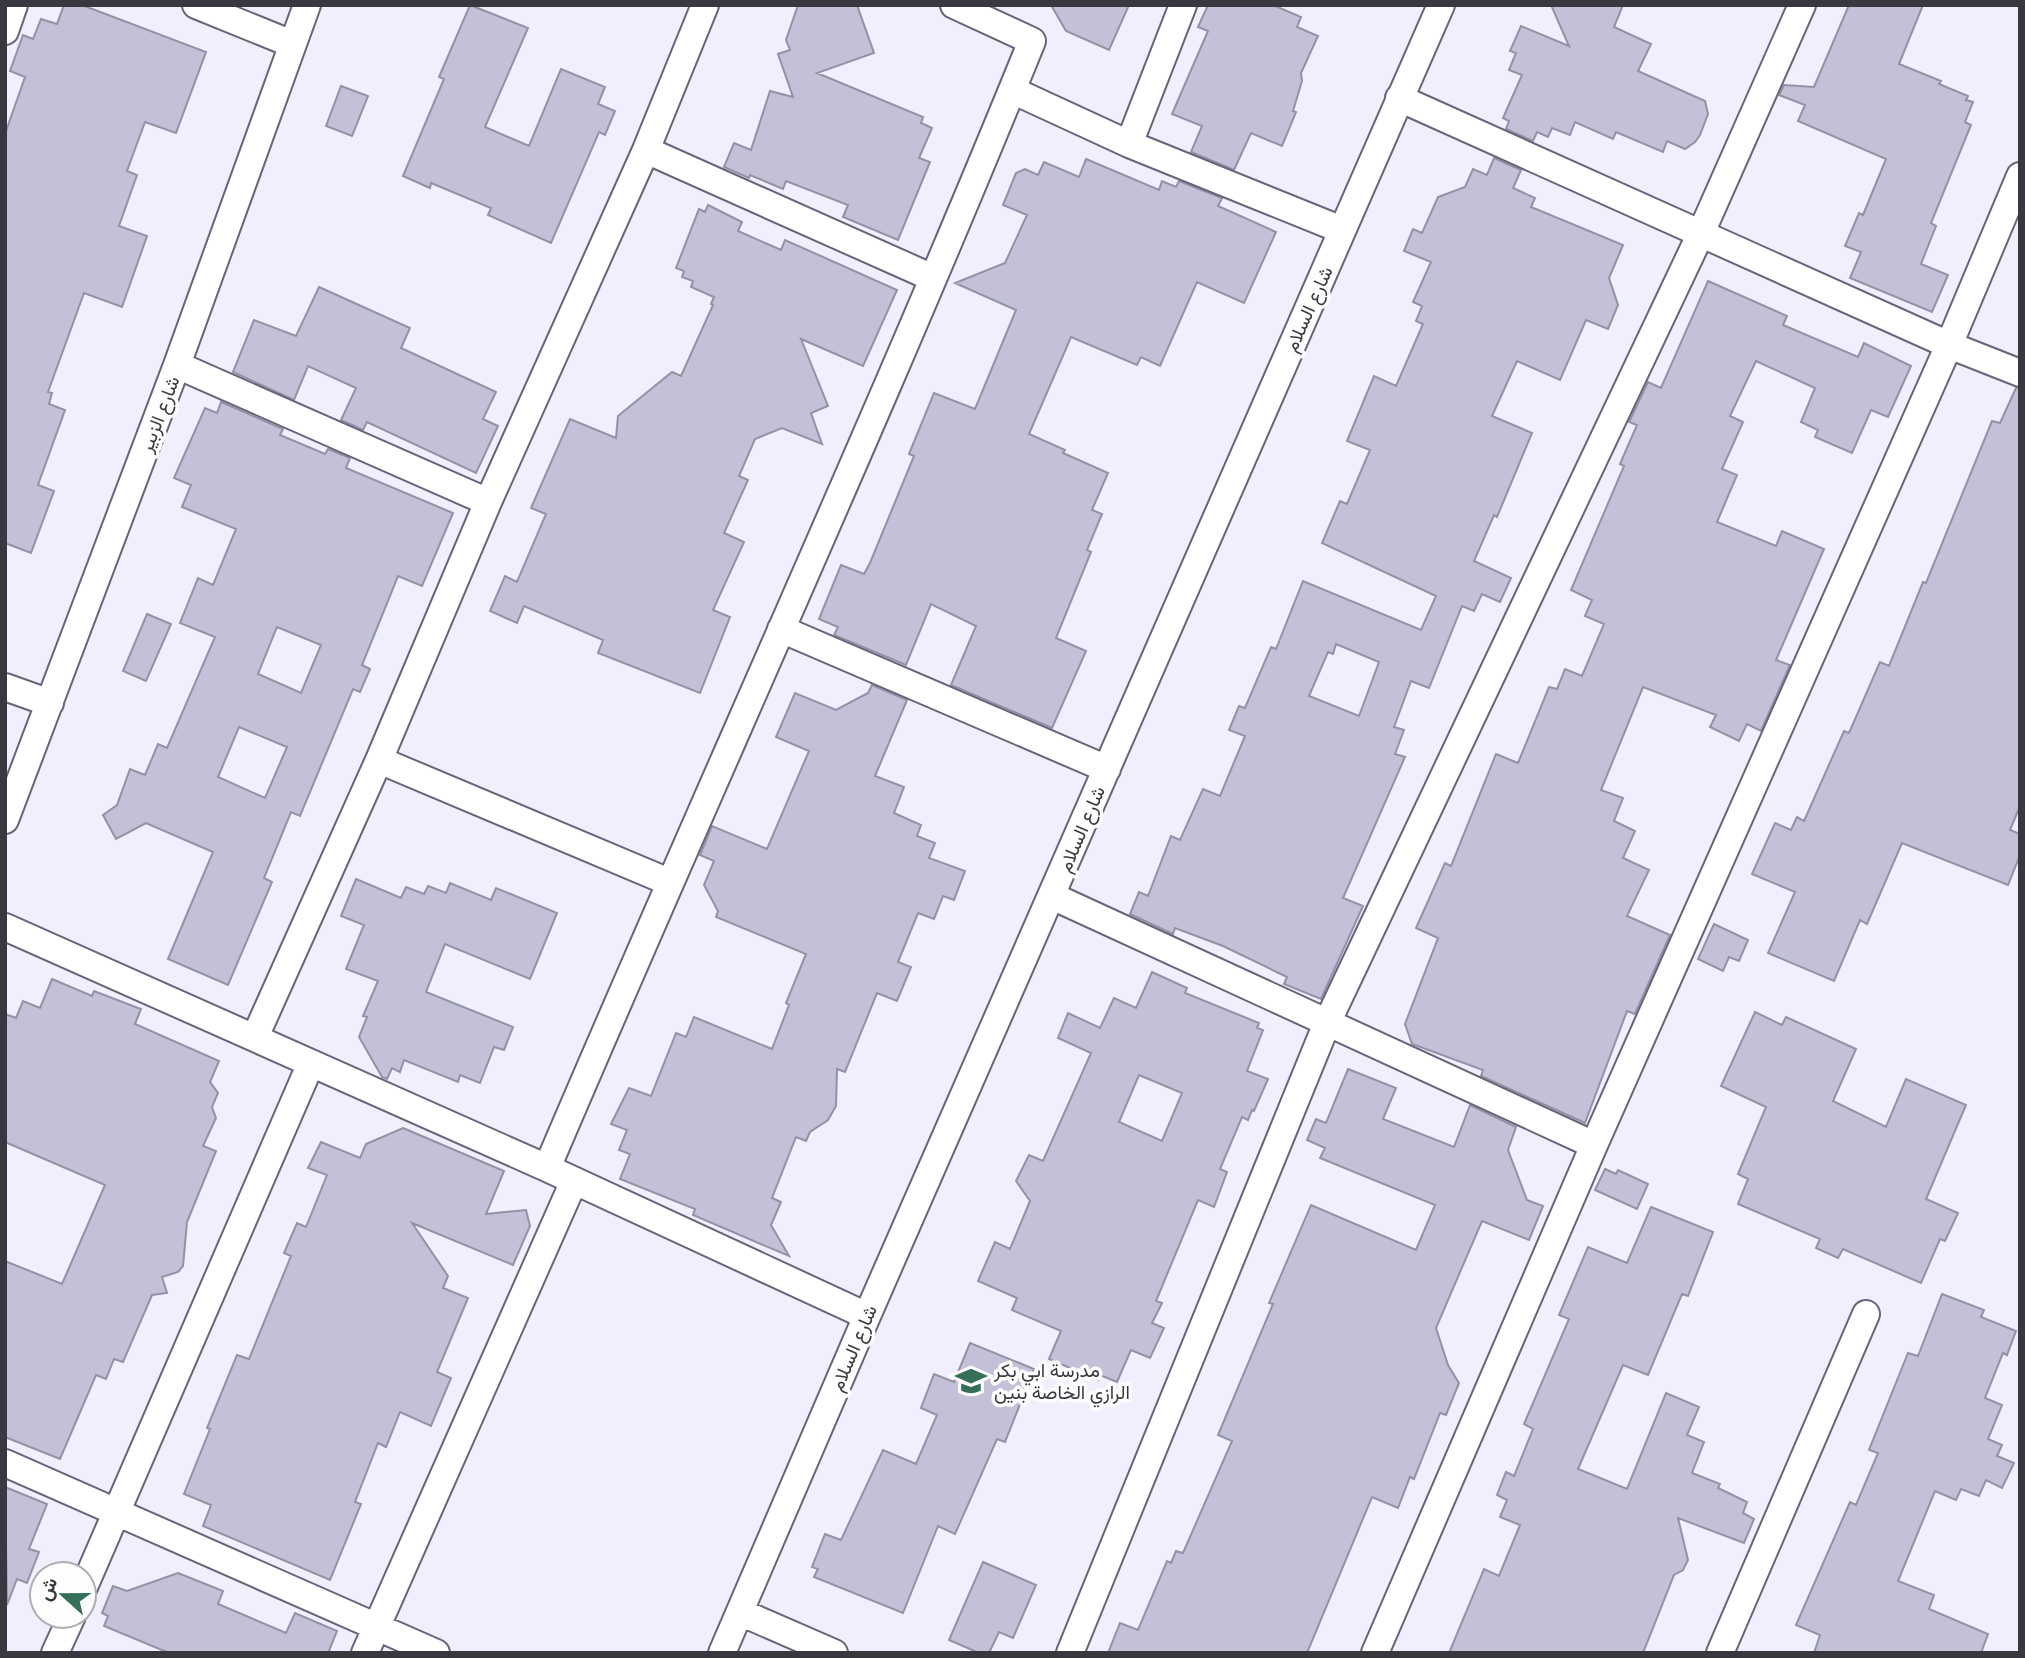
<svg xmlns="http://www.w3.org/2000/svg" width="2025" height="1658" viewBox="0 0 2025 1658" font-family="Overpass,Vazirmatn,sans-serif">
  <rect width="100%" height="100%" fill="#efeffd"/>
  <path fill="#c2c1d7" stroke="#9291a6" stroke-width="2" fill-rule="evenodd" d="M 64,5 L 82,5 L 206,52 L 176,133 L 145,122 L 127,171 L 137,175 L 119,226 L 147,236 L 122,307 L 84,293 L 48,392 L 52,393 L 49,404 L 65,410 L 38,485 L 54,491 L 31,553 L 5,543 L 5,134 L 25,77 L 10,71 L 23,35 L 33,39 L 41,19 L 57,24 Z
    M 470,5 L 528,28 L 485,127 L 529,146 L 561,69 L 605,87 L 598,104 L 615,111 L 605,135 L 599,132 L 551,243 L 488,215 L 491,208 L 431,183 L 430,188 L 403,176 L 444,79 L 439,77 Z
    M 798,5 L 857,5 L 874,53 L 817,73 L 923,117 L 921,123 L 932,128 L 919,158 L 930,162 L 898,240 L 843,217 L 848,205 L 786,181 L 783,189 L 750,175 L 749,178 L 724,167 L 734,143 L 751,150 L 770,91 L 793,97 L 778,54 L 790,50 L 786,40 Z
    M 1051,5 L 1129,5 L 1109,50 L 1066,31 Z
    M 1208,5 L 1273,5 L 1301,17 L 1297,27 L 1318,36 L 1301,73 L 1302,81 L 1293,111 L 1296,112 L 1282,146 L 1251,133 L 1234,170 L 1191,152 L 1202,126 L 1172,114 L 1208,31 L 1198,27 Z
    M 1551,5 L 1623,5 L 1614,27 L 1651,44 L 1638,71 L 1705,101 L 1708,114 L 1700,135 L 1695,142 L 1685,149 L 1667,141 L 1663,152 L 1616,132 L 1613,139 L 1575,122 L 1570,135 L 1552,128 L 1548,137 L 1537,132 L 1533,141 L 1506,129 L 1509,121 L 1503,118 L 1522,75 L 1509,70 L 1516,53 L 1510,51 L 1521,26 L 1569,46 Z
    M 1849,5 L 1923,5 L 1899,64 L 1941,81 L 1939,84 L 1968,96 L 1966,100 L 1973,102 L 1965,122 L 1971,125 L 1931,223 L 1936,226 L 1921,264 L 1948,275 L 1932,312 L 1850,278 L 1861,252 L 1845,246 L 1859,213 L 1863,215 L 1886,159 L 1798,121 L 1805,105 L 1779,95 L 1784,85 L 1814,87 Z
    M 341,86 L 368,96 L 352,136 L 326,126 Z
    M 1494,158 L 1521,170 L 1513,188 L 1535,198 L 1531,207 L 1623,245 L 1609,278 L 1618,305 L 1608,329 L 1586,320 L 1560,380 L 1517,361 L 1492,416 L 1532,433 L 1497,517 L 1494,515 L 1474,561 L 1511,578 L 1500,602 L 1482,594 L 1474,611 L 1462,606 L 1429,688 L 1411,681 L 1394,727 L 1404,730 L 1395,754 L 1405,757 L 1343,898 L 1363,906 L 1321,999 L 1284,984 L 1287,977 L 1223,946 L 1175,928 L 1173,934 L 1130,914 L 1139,892 L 1148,896 L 1171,836 L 1180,840 L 1203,789 L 1220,796 L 1245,736 L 1229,730 L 1239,706 L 1245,708 L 1271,647 L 1276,649 L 1303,581 L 1421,630 L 1436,596 L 1322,543 L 1340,501 L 1347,504 L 1370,450 L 1347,441 L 1374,376 L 1396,386 L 1423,324 L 1416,321 L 1422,306 L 1413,302 L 1431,262 L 1404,251 L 1413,229 L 1422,233 L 1438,197 L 1465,187 L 1473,169 L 1487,175 ZM 1336,644 L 1379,662 L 1359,716 L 1309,696 L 1328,652 L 1333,654 Z
    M 1086,159 L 1159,190 L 1162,181 L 1176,187 L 1179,181 L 1222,198 L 1218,206 L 1276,232 L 1244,303 L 1197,282 L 1160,366 L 1141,357 L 1137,365 L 1071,337 L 1029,434 L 1065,450 L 1063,453 L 1108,473 L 1092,510 L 1102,514 L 1087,550 L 1091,552 L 1056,638 L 1086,651 L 1052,728 L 951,685 L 976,626 L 931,604 L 906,665 L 834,635 L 838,627 L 819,619 L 841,565 L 864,574 L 870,563 L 914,456 L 909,454 L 934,393 L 975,409 L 1016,310 L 955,283 L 1005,263 L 1027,215 L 1003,205 L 1016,173 L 1025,169 L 1038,175 L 1044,162 L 1079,177 Z
    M 708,205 L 742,222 L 738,231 L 781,250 L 785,240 L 897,290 L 863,366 L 801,339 L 828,406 L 811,413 L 822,444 L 782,428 L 755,439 L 739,476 L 748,480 L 724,533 L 744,542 L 713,610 L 730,617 L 700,693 L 598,653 L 603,640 L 524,606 L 517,623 L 490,611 L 505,576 L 517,582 L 546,514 L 531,508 L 570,419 L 616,438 L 618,416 L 672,372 L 681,376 L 713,305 L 711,304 L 714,297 L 691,287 L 693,281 L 682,277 L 684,271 L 676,268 L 699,209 L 705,212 Z
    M 1708,281 L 1787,316 L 1783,325 L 1858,357 L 1864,343 L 1911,366 L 1888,417 L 1871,410 L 1852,453 L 1815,437 L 1818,430 L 1801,422 L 1815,388 L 1756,361 L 1730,416 L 1743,422 L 1722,469 L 1737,475 L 1717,522 L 1776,546 L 1782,531 L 1824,549 L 1776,660 L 1790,665 L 1761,731 L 1747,724 L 1739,741 L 1710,727 L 1716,715 L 1643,687 L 1601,790 L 1623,798 L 1614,821 L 1635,831 L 1623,858 L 1649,870 L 1627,916 L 1670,935 L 1635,1014 L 1627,1011 L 1585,1123 L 1481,1076 L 1483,1070 L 1412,1044 L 1405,1024 L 1438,938 L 1416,928 L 1445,863 L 1451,866 L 1496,754 L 1518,763 L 1549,687 L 1557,689 L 1565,669 L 1582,676 L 1604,624 L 1585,616 L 1592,600 L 1571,590 L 1624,466 L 1620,464 L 1637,425 L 1629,422 L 1648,382 L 1661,388 Z
    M 319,287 L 410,328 L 401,348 L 496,392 L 483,419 L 498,426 L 476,473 L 367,422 L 363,430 L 341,420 L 356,388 L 308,366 L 294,400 L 233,372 L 254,320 L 296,336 Z
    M 2016,388 L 2020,388 L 2020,806 L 2010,830 L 2020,834 L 2020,855 L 2008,885 L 1902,843 L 1867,924 L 1860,920 L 1834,981 L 1768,953 L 1795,892 L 1752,874 L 1775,823 L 1791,830 L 1797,817 L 1804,821 L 1844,731 L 1849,733 L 1880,662 L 1889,666 L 1923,582 L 1926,583 L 1992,421 L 2000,423 Z
    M 221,402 L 283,429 L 280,435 L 325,454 L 328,449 L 350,458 L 346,468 L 453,513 L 422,586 L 398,576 L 362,665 L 370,669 L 360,692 L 353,689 L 300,816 L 291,812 L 264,878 L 272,882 L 228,985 L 168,959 L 213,852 L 146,823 L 116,839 L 103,815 L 117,805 L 130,769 L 145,775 L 158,744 L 167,748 L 215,637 L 180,623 L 198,578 L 213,585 L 236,529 L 182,507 L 191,485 L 174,478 L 205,408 L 217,413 ZM 277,627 L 321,645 L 301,693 L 258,674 ZM 239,727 L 287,747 L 265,798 L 218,777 Z
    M 147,614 L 171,624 L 146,681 L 123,671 Z
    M 872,685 L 907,700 L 875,776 L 904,787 L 894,813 L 921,825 L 917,836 L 935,843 L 929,858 L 965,871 L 954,900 L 943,896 L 934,919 L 918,913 L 898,962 L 911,967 L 897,1001 L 877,993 L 845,1072 L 837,1069 L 836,1106 L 828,1120 L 810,1132 L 806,1141 L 796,1137 L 772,1198 L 781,1202 L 771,1225 L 789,1256 L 693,1215 L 695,1209 L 620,1179 L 630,1154 L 619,1150 L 627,1130 L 611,1124 L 629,1088 L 651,1096 L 676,1033 L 686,1037 L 694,1017 L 772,1049 L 789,1005 L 786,1003 L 806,954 L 716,917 L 718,911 L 704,885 L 714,861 L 700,855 L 712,826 L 767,849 L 809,751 L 776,737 L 795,693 L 836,710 L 868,693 Z
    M 356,879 L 401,898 L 406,887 L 424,894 L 428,886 L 446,893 L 450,883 L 491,900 L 496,888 L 557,913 L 530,979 L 445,944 L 426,992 L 513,1027 L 504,1050 L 494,1047 L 480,1083 L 460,1075 L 458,1082 L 404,1060 L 400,1072 L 392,1068 L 387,1079 L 382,1077 L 359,1037 L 367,1017 L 363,1016 L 378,981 L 346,969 L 364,925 L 341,916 Z
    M 1714,924 L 1748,940 L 1739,961 L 1729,957 L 1723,971 L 1698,959 Z
    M 1152,972 L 1187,988 L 1185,993 L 1259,1023 L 1257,1028 L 1263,1030 L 1247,1071 L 1268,1079 L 1254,1111 L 1252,1110 L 1248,1120 L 1242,1117 L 1220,1169 L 1227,1172 L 1214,1207 L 1198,1200 L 1156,1301 L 1162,1303 L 1152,1323 L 1164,1328 L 1150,1358 L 1131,1350 L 1117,1382 L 1100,1375 L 1098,1380 L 1049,1359 L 1061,1331 L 1012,1310 L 1017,1298 L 978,1281 L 995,1242 L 1010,1249 L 1030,1201 L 1016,1181 L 1029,1155 L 1043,1161 L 1091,1053 L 1058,1038 L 1068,1013 L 1100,1028 L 1114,998 L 1136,1008 ZM 1139,1075 L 1182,1093 L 1162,1141 L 1119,1122 Z
    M 52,979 L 92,996 L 94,991 L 141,1009 L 135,1024 L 219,1061 L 210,1082 L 218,1093 L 212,1107 L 216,1118 L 203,1146 L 216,1151 L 187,1222 L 183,1266 L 178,1272 L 162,1277 L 167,1293 L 152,1295 L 123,1362 L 114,1359 L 106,1379 L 96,1375 L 60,1459 L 5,1437 L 5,1261 L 62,1284 L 105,1185 L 5,1142 L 5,1014 L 16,1018 L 23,1001 L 40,1008 Z
    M 1755,1012 L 1782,1025 L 1786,1017 L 1856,1049 L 1833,1101 L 1886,1127 L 1906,1079 L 1966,1105 L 1926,1199 L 1958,1213 L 1945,1241 L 1940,1239 L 1921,1283 L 1843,1249 L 1838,1258 L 1816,1248 L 1820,1239 L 1738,1204 L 1748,1179 L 1738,1174 L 1766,1107 L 1721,1086 Z
    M 1348,1069 L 1396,1088 L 1383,1119 L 1454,1147 L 1470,1105 L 1516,1127 L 1508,1150 L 1527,1200 L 1543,1206 L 1529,1240 L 1482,1221 L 1436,1328 L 1448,1365 L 1459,1383 L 1446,1415 L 1440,1413 L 1414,1479 L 1410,1477 L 1398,1508 L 1372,1497 L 1307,1653 L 1108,1653 L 1120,1623 L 1138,1630 L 1167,1561 L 1171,1563 L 1176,1551 L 1183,1553 L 1232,1441 L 1218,1435 L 1273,1304 L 1269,1303 L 1311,1205 L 1416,1250 L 1435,1205 L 1320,1158 L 1325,1148 L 1307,1140 L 1316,1119 L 1326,1123 Z
    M 403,1128 L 504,1171 L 486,1214 L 526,1210 L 530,1226 L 513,1265 L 412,1223 L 448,1276 L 443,1288 L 468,1298 L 437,1372 L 451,1378 L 431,1426 L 400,1412 L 386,1447 L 378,1443 L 355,1502 L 361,1504 L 330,1580 L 203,1526 L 211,1505 L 184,1494 L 210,1429 L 207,1428 L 237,1355 L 249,1359 L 291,1256 L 284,1253 L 297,1223 L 306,1227 L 327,1175 L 308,1168 L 321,1142 L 360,1158 L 366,1144 Z
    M 1605,1169 L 1616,1174 L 1618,1170 L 1648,1184 L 1637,1209 L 1595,1190 Z
    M 1651,1207 L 1713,1232 L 1688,1296 L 1682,1294 L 1648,1375 L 1623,1365 L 1578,1469 L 1627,1489 L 1666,1393 L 1699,1407 L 1687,1435 L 1704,1442 L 1692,1473 L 1720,1484 L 1718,1488 L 1747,1502 L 1743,1513 L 1754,1519 L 1744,1543 L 1678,1518 L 1688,1560 L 1683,1570 L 1674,1575 L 1643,1653 L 1449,1653 L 1484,1569 L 1499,1576 L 1520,1525 L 1500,1517 L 1507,1500 L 1497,1495 L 1506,1472 L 1514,1476 L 1533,1429 L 1524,1424 L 1569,1319 L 1559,1315 L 1588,1247 L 1627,1263 Z
    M 1942,1294 L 1984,1310 L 1981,1317 L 2016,1331 L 2007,1355 L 2003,1353 L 1985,1398 L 2002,1405 L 1988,1439 L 2002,1445 L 1997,1456 L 2014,1463 L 2002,1488 L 1986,1480 L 1979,1496 L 1961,1489 L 1956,1500 L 1935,1491 L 1898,1581 L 1934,1595 L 1929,1609 L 1988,1634 L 1981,1653 L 1814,1653 L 1820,1635 L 1796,1625 L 1850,1502 L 1856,1505 L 1878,1453 L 1869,1450 L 1908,1353 L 1918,1356 Z
    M 970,1343 L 1034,1369 L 1005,1442 L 997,1439 L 955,1534 L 938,1526 L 903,1613 L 814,1577 L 818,1569 L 812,1567 L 825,1534 L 841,1540 L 883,1450 L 916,1464 L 937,1415 L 921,1408 L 934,1374 L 954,1382 Z
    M 5,1487 L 47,1504 L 29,1549 L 39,1552 L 27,1583 L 17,1579 L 7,1605 Z
    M 983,1562 L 1036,1585 L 1013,1638 L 999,1632 L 989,1653 L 979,1653 L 949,1640 Z
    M 178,1573 L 223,1591 L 218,1604 L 286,1633 L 295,1613 L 337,1631 L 329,1651 L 333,1653 L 169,1653 L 104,1626 L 108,1616 L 102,1613 L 113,1586 L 127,1591 Z"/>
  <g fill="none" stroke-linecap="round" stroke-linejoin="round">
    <defs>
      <path id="minor" d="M 196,5 L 292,44
        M 5,31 L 14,5
        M 1012,90 L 1129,144 L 1342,230
        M 1399,98 L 1949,345 L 2020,373
        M 1129,144 L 1183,5
        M 646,150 L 933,278
        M 177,365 L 488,502
        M 781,629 L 1107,769
        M 5,687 L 50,703
        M 379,760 L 669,882
        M 5,820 L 177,365 L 307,5
        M 1052,896 L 1594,1145
        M 5,927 L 547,1168 L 867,1316
        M 255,1037 L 379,760 L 488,502 L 646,150 L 705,5
        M 547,1168 C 707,792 878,420 1032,41 L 954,5
        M 5,1463 L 436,1653
        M 84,1587 L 311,1063
        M 740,1612 L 834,1653
        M 55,1653 L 72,1616
        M 365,1653 L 574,1181
        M 722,1653 L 867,1316 L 1441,5
        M 1070,1653 L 1327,1023 L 1701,233 L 1802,5
        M 1375,1653 L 1594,1145 L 1949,345 L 2020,176
        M 1720,1653 L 1866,1314"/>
    </defs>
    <use href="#minor" stroke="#666579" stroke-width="30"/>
    <use href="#minor" stroke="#fff" stroke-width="26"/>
  </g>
  <defs>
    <symbol id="school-bare" viewBox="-9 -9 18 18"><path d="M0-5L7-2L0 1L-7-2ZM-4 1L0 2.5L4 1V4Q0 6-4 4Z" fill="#366f57" stroke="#fdfdfd" stroke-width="2.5" paint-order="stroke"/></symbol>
  </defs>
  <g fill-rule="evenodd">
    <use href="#school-bare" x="949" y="1359" width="44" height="44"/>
  </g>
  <g text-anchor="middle" stroke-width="7" stroke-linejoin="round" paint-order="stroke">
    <g font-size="19" fill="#383840" stroke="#fdfdfd">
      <text transform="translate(1308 309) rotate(-66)" y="7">شارع السلام</text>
      <text transform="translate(159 414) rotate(-69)" y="7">شارع الزبير</text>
      <text transform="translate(1081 829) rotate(-67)" y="7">شارع السلام</text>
      <text transform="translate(853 1348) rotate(-67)" y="7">شارع السلام</text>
    </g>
    <g font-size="19" fill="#383840" stroke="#fdfdfd" text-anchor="start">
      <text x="994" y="1377">مدرسة ابي بكر<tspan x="994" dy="22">الرازي الخاصة بنين</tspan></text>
    </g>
  </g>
  <rect width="2025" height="1658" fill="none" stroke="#383840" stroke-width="14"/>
  <g transform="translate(63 1595) rotate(291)"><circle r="33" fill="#fdfdfd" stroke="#aeaeb1" stroke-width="2"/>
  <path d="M0-5L12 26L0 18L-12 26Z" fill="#366f57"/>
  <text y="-10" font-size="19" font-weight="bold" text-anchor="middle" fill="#383840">ش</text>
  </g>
</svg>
